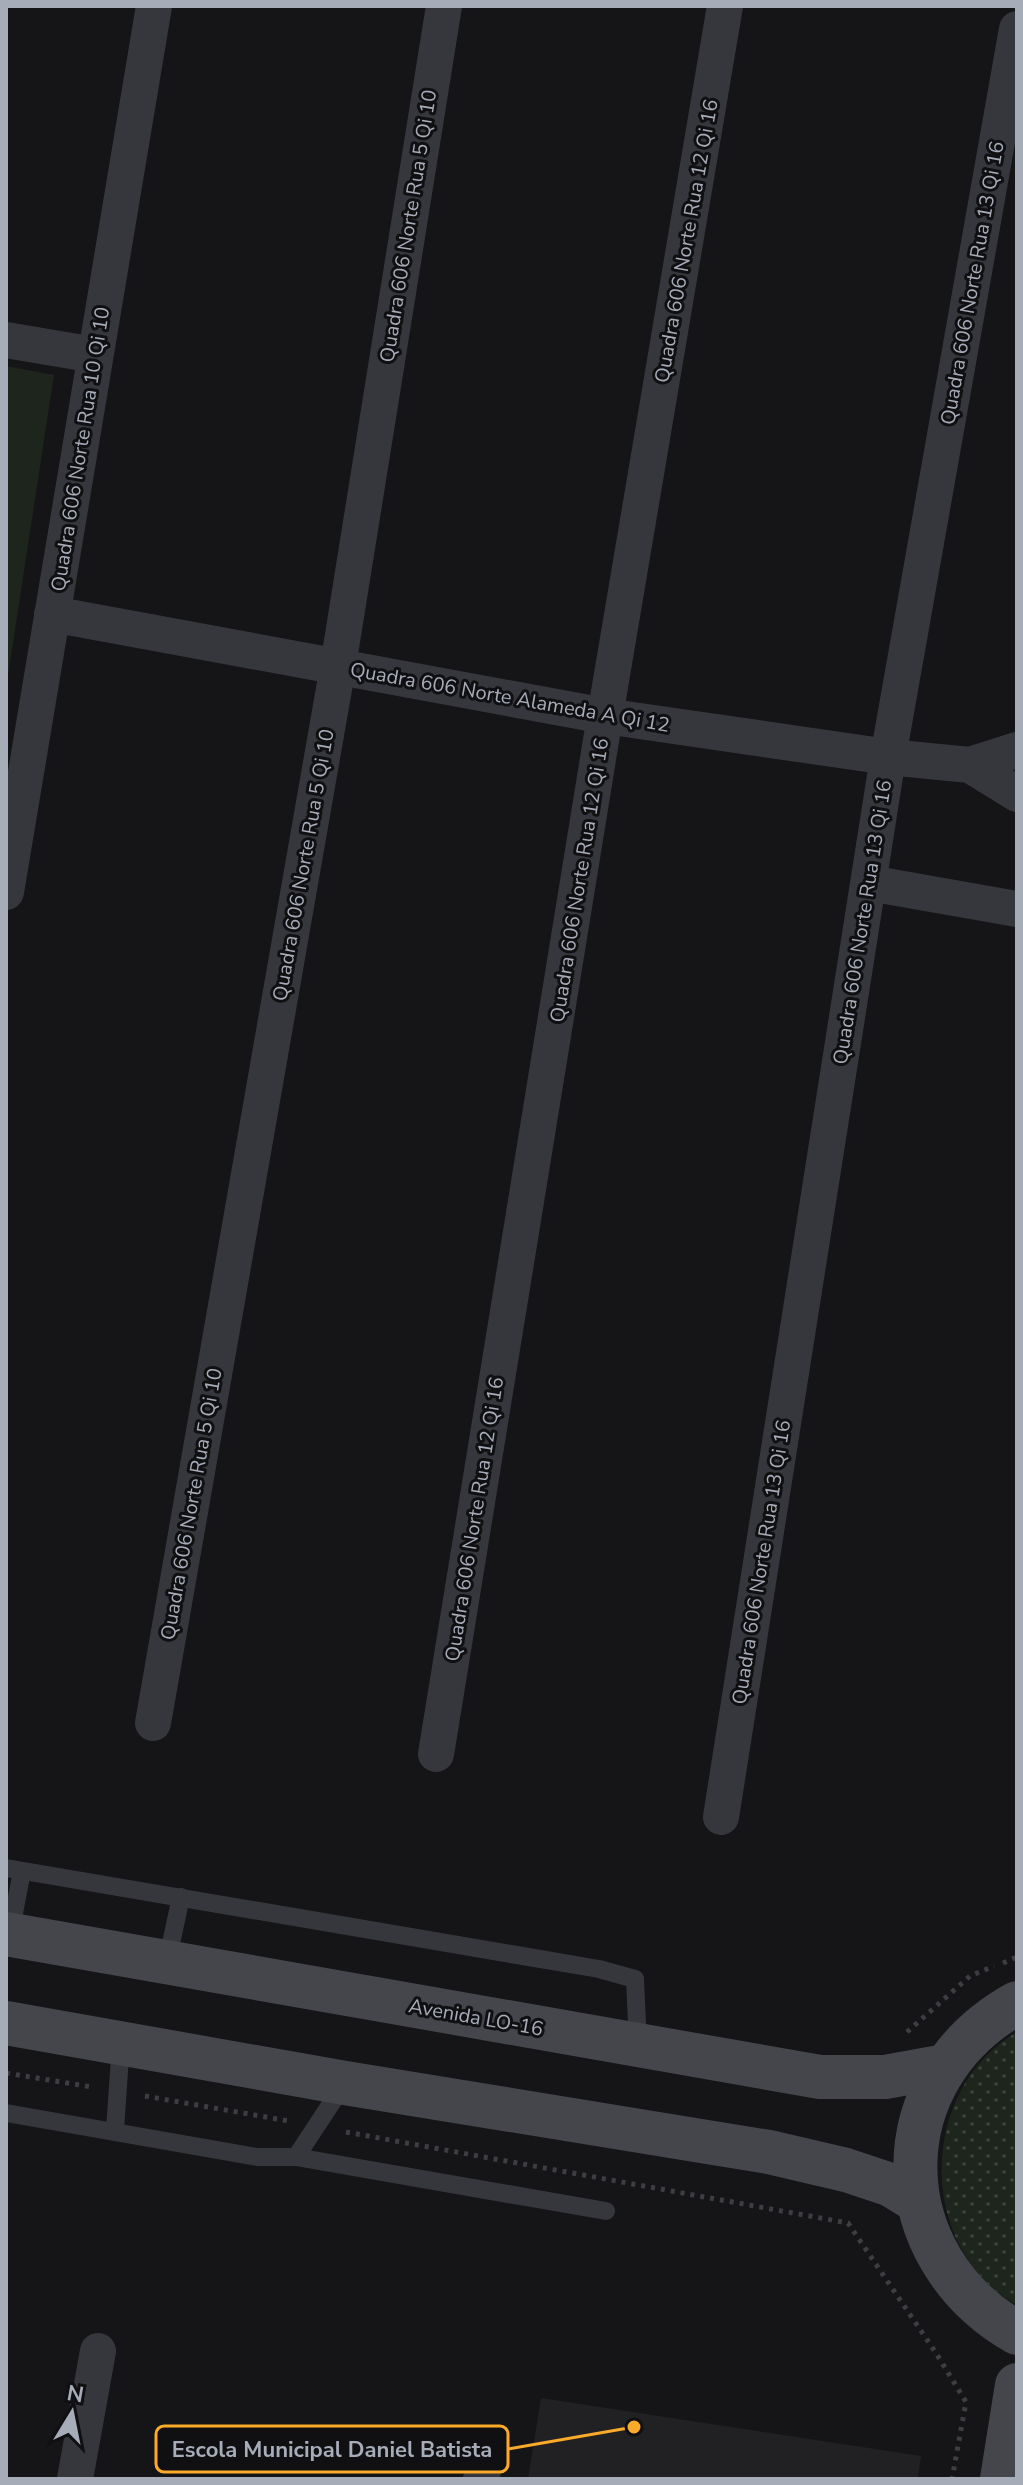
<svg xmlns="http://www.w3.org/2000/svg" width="1023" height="2485" viewBox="0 0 1023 2485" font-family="'Nunito Sans',sans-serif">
  <defs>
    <pattern id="grass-dots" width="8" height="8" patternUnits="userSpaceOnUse" patternTransform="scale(2)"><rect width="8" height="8" fill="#1d251d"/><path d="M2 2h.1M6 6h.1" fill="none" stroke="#3b423c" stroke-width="1.8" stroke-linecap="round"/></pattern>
  </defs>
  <rect width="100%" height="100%" fill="#151517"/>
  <path fill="#212124" d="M 541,2398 L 921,2456 L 918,2479 L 528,2479 Z"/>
  <path fill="url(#grass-dots)" d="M 1017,2032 L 1017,2305 C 915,2248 918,2089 1017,2032 Z"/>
  <path fill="#1d251d" d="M 6,366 L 54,375 L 6,689 Z"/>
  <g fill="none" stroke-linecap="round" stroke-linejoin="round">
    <path stroke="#3c3e43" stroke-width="5" stroke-dasharray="4 6" stroke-linecap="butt" d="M 1003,1963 L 1017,1957
      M 907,2032 L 970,1976 L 994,1966
      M 6,2073 L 92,2087
      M 145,2096 L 289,2121
      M 346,2132 L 848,2223 L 936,2353 L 966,2402 L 952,2479"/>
    <path stroke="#36373c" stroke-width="18" d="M 6,1868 L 599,1969 L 635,1979 L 638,2045
      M 10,1934 L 22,1871
      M 167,1962 L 181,1897
      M 6,2113 L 257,2157 L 296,2157 L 344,2084
      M 115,2130 L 121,2042
      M 296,2157 L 606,2211"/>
    <path stroke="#36373c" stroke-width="36" d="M 6,340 L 95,355
      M 52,614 L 605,716 L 888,757 L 970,765 L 1017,750
      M 970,765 L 1017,794
      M 869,883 L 1017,909
      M 6,892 L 154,6
      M 153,1723 L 338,666 L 444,6
      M 436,1754 L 605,716 L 725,6
      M 721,1817 L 888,757 L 1017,29
      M 75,2479 L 98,2351
      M 481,2479 L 483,2471"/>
    <path stroke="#44464c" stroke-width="44" d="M 6,1934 L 820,2077 L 885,2077 L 946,2066
      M 1017,2003 C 880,2079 883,2256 1017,2333
      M 6,2023 L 345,2083 L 769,2152 L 846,2170 L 891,2185 L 917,2201
      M 1002,2479 L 1017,2385"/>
  </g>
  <g text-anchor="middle" stroke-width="6" stroke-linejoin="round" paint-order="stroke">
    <g font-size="20" fill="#a6acb8" stroke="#101012">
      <text transform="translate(408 226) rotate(-81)" y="7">Quadra 606 Norte Rua 5 Qi 10</text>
      <text transform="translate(686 241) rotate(-80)" y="7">Quadra 606 Norte Rua 12 Qi 16</text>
      <text transform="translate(972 283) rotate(-80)" y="7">Quadra 606 Norte Rua 13 Qi 16</text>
      <text transform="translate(80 449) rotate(-81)" y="7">Quadra 606 Norte Rua 10 Qi 10</text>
      <text transform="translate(510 697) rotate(10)" y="7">Quadra 606 Norte Alameda A Qi 12</text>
      <text transform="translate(303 865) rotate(-80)" y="7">Quadra 606 Norte Rua 5 Qi 10</text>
      <text transform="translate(579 880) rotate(-81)" y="7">Quadra 606 Norte Rua 12 Qi 16</text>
      <text transform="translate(862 922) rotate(-81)" y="7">Quadra 606 Norte Rua 13 Qi 16</text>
      <text transform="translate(191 1504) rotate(-80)" y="7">Quadra 606 Norte Rua 5 Qi 10</text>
      <text transform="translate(474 1519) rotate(-81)" y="7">Quadra 606 Norte Rua 12 Qi 16</text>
      <text transform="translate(761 1562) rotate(-81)" y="7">Quadra 606 Norte Rua 13 Qi 16</text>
      <text transform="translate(476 2017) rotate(10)" y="7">Avenida LO-16</text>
    </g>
  </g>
  <path fill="none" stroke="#fbaa29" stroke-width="3" d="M634 2427L508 2449"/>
  <circle fill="#fbaa29" stroke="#101012" stroke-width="3" cx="634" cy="2427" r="8"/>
  <rect fill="#101012" stroke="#fbaa29" stroke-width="3" x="156" y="2426" width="352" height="46" rx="8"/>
  <g font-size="22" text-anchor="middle" font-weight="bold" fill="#a6acb8">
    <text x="332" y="2457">Escola Municipal Daniel Batista</text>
  </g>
  <rect width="1023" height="2485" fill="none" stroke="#a6acb8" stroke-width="16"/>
  <g transform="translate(72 2413) rotate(10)" stroke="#101012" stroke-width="6" paint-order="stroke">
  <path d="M0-6L14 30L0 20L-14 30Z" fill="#a6acb8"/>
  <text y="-12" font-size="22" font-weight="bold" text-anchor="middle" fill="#a6acb8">N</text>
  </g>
</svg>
